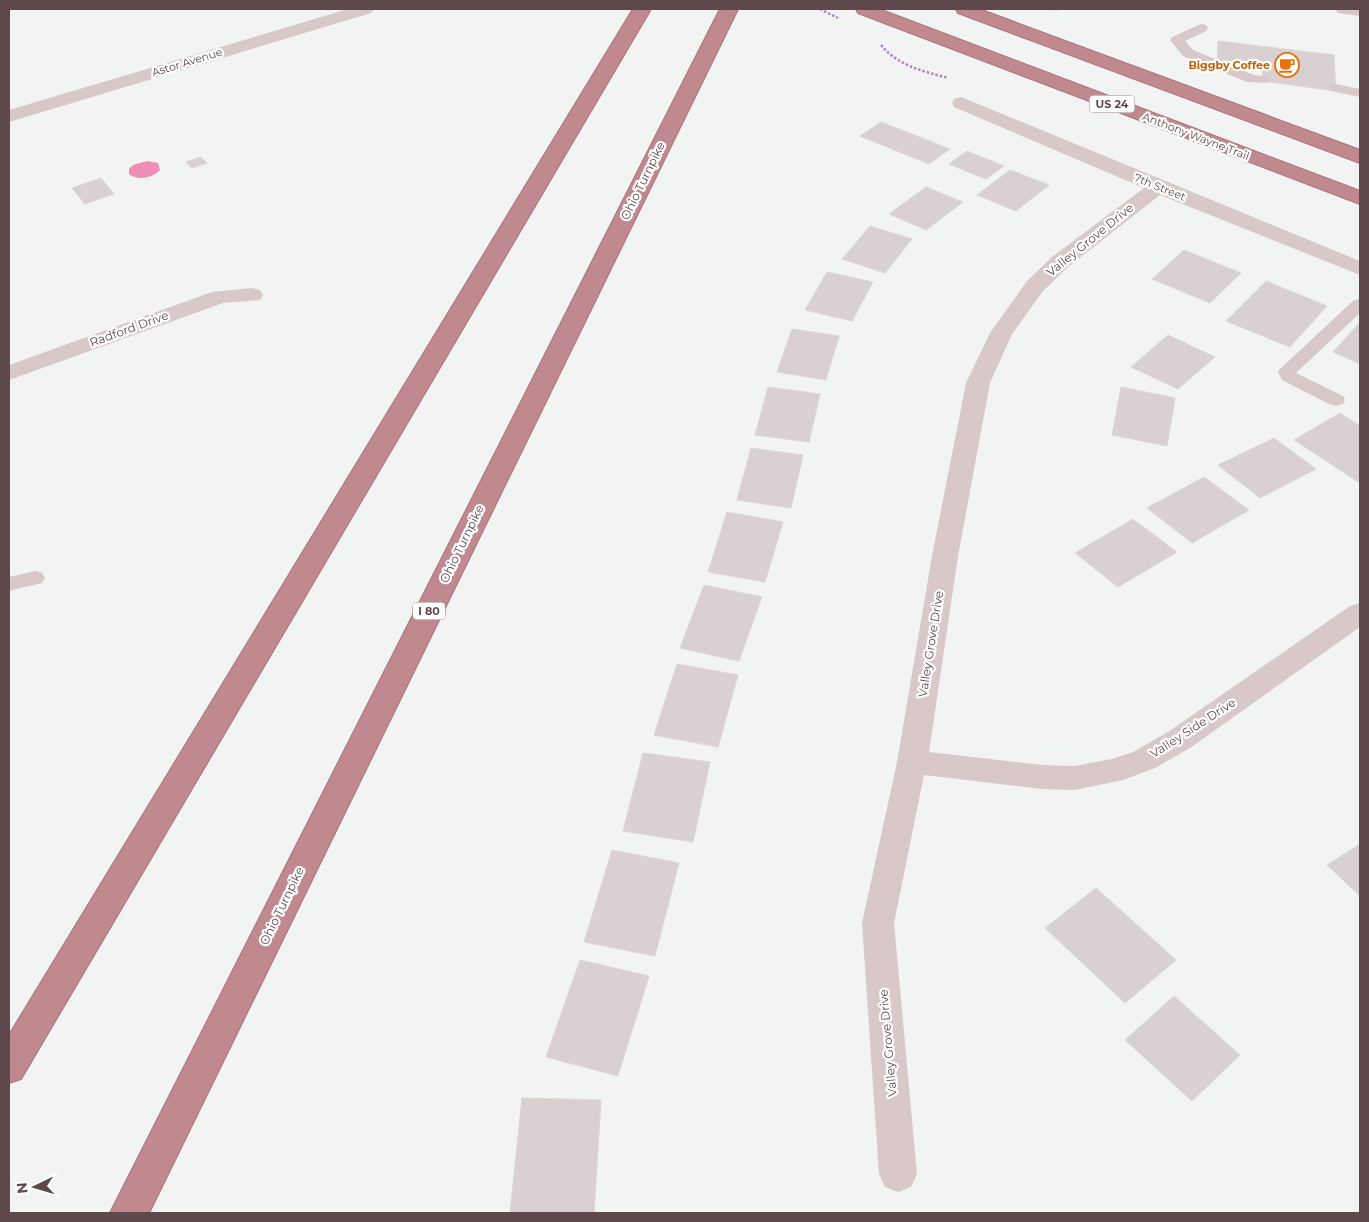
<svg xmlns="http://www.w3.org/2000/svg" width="1369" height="1222" viewBox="0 0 1369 1222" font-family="Montserrat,sans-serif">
  <rect width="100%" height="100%" fill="#f1f4f2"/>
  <path fill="#ee8db5" d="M 147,161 L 158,163 L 160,170 C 152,178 138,181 129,174 L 129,169 L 133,165 Z"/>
  <path fill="#d9d1d1" stroke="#ddd6d5" d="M 1218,41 L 1334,55 L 1336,91 L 1263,81 L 1262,67 L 1217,62 Z
    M 881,122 L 950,149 L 929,164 L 860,136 Z
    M 967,151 L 1004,166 L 986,179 L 949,164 Z
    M 201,157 L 207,163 L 192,168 L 186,162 Z
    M 1010,170 L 1049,185 L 1016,211 L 977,195 Z
    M 101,178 L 114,194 L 85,204 L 72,188 Z
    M 926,187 L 963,202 L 926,230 L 889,214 Z
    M 870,226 L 912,239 L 885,273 L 842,259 Z
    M 1184,250 L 1241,273 L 1210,303 L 1152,279 Z
    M 827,272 L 873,282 L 852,321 L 805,310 Z
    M 1266,281 L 1327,306 L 1290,347 L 1226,321 Z
    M 1360,322 L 1360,364 L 1333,352 Z
    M 792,329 L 839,336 L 826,380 L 777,372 Z
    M 1168,335 L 1215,357 L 1178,389 L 1131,367 Z
    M 768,387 L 820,394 L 809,442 L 755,435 Z
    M 1121,387 L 1175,398 L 1167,446 L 1112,435 Z
    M 1340,413 L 1360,426 L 1360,483 L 1294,440 Z
    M 1274,438 L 1316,469 L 1260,498 L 1218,465 Z
    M 751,448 L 803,455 L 791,508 L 737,500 Z
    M 1204,477 L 1249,510 L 1192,543 L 1147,508 Z
    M 727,512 L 783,522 L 765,582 L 708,572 Z
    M 1133,519 L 1177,552 L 1118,587 L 1075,553 Z
    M 704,585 L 762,597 L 739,661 L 680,648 Z
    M 677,664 L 738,675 L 718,747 L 654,735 Z
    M 643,753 L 710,762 L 693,842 L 623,831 Z
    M 1360,844 L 1360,896 L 1327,865 Z
    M 612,850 L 679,863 L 655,956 L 584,942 Z
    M 1096,888 L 1176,960 L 1125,1003 L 1045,928 Z
    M 580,960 L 649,976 L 618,1076 L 546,1057 Z
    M 1174,996 L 1240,1055 L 1192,1101 L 1125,1040 Z
    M 522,1098 L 601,1100 L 594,1213 L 510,1213 Z"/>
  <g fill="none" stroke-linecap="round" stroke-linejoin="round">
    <defs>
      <path id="highway" d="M 633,9 L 651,9 L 21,1079 L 9,1083 L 9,1035 Z
        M 720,9 L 738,9 L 149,1213 L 110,1213 Z
        M 856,9 L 879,9 L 1360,191 L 1360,204 L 858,13 Z
        M 956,9 L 979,9 L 1360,150 L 1360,163 L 958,13 Z"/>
    </defs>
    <use href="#highway" stroke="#ac7479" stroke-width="2"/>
    <path stroke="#c577d0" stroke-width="2.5" stroke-dasharray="2.5 2" stroke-linecap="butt" d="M 820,9 L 838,18
      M 1047,9 L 1059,9
      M 881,45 C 898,66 923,71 948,78"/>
    <path fill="#d8c8ca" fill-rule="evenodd" d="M 1201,24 L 1206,25 L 1208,28 L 1206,31 L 1185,41 L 1193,50 L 1254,75 L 1268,77 L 1270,80 L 1268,83 L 1247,82 L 1183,56 L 1170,40 L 1172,37 Z
      M 1336,84 L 1360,89 L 1360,97 L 1331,91 L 1329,88 L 1331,85 Z
      M 1360,299 L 1360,313 L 1296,373 L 1343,396 L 1345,400 L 1343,404 L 1336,406 L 1329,404 L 1282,380 L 1278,372 L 1281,368 L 1354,300 Z
      M 35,571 L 42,573 L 45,578 L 42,583 L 9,591 L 9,577 Z"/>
    <path fill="#d8c8ca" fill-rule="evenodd" d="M 348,9 L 374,9 L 371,13 L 9,122 L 9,110 Z
      M 961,97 L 1360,261 L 1360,275 L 1160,195 L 1068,267 L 1043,291 L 1012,334 L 990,383 L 958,556 L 929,752 L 1042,765 L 1075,766 L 1112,759 L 1133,752 L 1168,732 L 1350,606 L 1360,603 L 1360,627 L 1190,748 L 1155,768 L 1123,780 L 1075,790 L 1042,789 L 924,775 L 894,923 L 917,1174 L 911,1187 L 898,1192 L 885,1187 L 879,1174 L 862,923 L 897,762 L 932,556 L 966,383 L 990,333 L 1027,281 L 1052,257 L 1144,188 L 954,107 L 952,103 L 954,99 Z
      M 252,288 L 260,290 L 263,295 L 260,300 L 223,303 L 9,380 L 9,365 L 212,292 Z"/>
    <path fill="#dac4c6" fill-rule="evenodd" d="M 1335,9 L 1360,9 L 1360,16 L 1338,13 Z"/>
    <use href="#highway" fill="#c0898f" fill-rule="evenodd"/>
  </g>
  <defs>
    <symbol id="cafe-ring" viewBox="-11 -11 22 22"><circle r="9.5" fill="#fff" stroke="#e8710a" stroke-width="1.5"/><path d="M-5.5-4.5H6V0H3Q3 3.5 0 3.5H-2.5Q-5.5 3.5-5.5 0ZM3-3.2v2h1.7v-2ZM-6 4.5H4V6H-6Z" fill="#e8710a"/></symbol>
  </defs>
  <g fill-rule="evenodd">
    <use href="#cafe-ring" x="1273" y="51" width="28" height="28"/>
  </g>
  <g text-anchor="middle" stroke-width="4.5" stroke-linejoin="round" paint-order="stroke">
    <g font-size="11" fill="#5f484c" stroke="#fff">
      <text transform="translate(187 62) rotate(-17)" y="4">Astor Avenue</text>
      <text transform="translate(1196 136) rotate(21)" y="4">Anthony Wayne Trail</text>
      <text transform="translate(1160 187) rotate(22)" y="4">7th Street</text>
    </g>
    <g font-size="11" font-weight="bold" fill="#c56008" stroke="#fff" text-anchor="end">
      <text x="1270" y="69">Biggby Coffee</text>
    </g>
    <g fill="#fff" stroke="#8f7f82" stroke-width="1">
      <rect x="1089.5" y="95.5" width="45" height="17" rx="4"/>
      <rect x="413" y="602.5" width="32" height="17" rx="4"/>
    </g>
    <g font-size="11" font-weight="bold" fill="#5f484c">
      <text x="1112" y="108">US 24</text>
      <text x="429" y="615">I 80</text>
    </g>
    <g font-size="12" fill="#5f484c" stroke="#fff">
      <text transform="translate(643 181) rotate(-64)" y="4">Ohio Turnpike</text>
      <text transform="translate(1090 240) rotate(-39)" y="4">Valley Grove Drive</text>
      <text transform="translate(129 329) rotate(-20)" y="4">Radford Drive</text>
      <text transform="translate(462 544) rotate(-64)" y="4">Ohio Turnpike</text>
      <text transform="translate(931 644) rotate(-81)" y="4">Valley Grove Drive</text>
      <text transform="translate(1193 728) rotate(-33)" y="4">Valley Side Drive</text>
      <text transform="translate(282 906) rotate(-64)" y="4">Ohio Turnpike</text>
      <text transform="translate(888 1043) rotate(-95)" y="4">Valley Grove Drive</text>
    </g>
  </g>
  <rect width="1369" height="1222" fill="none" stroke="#5f484c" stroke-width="20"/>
  <g transform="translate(35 1187) rotate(265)" stroke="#ffffff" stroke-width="4" paint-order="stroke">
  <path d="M0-4L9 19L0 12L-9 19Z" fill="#5f484c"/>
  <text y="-8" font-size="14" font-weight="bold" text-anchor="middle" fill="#5f484c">N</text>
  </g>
</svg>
